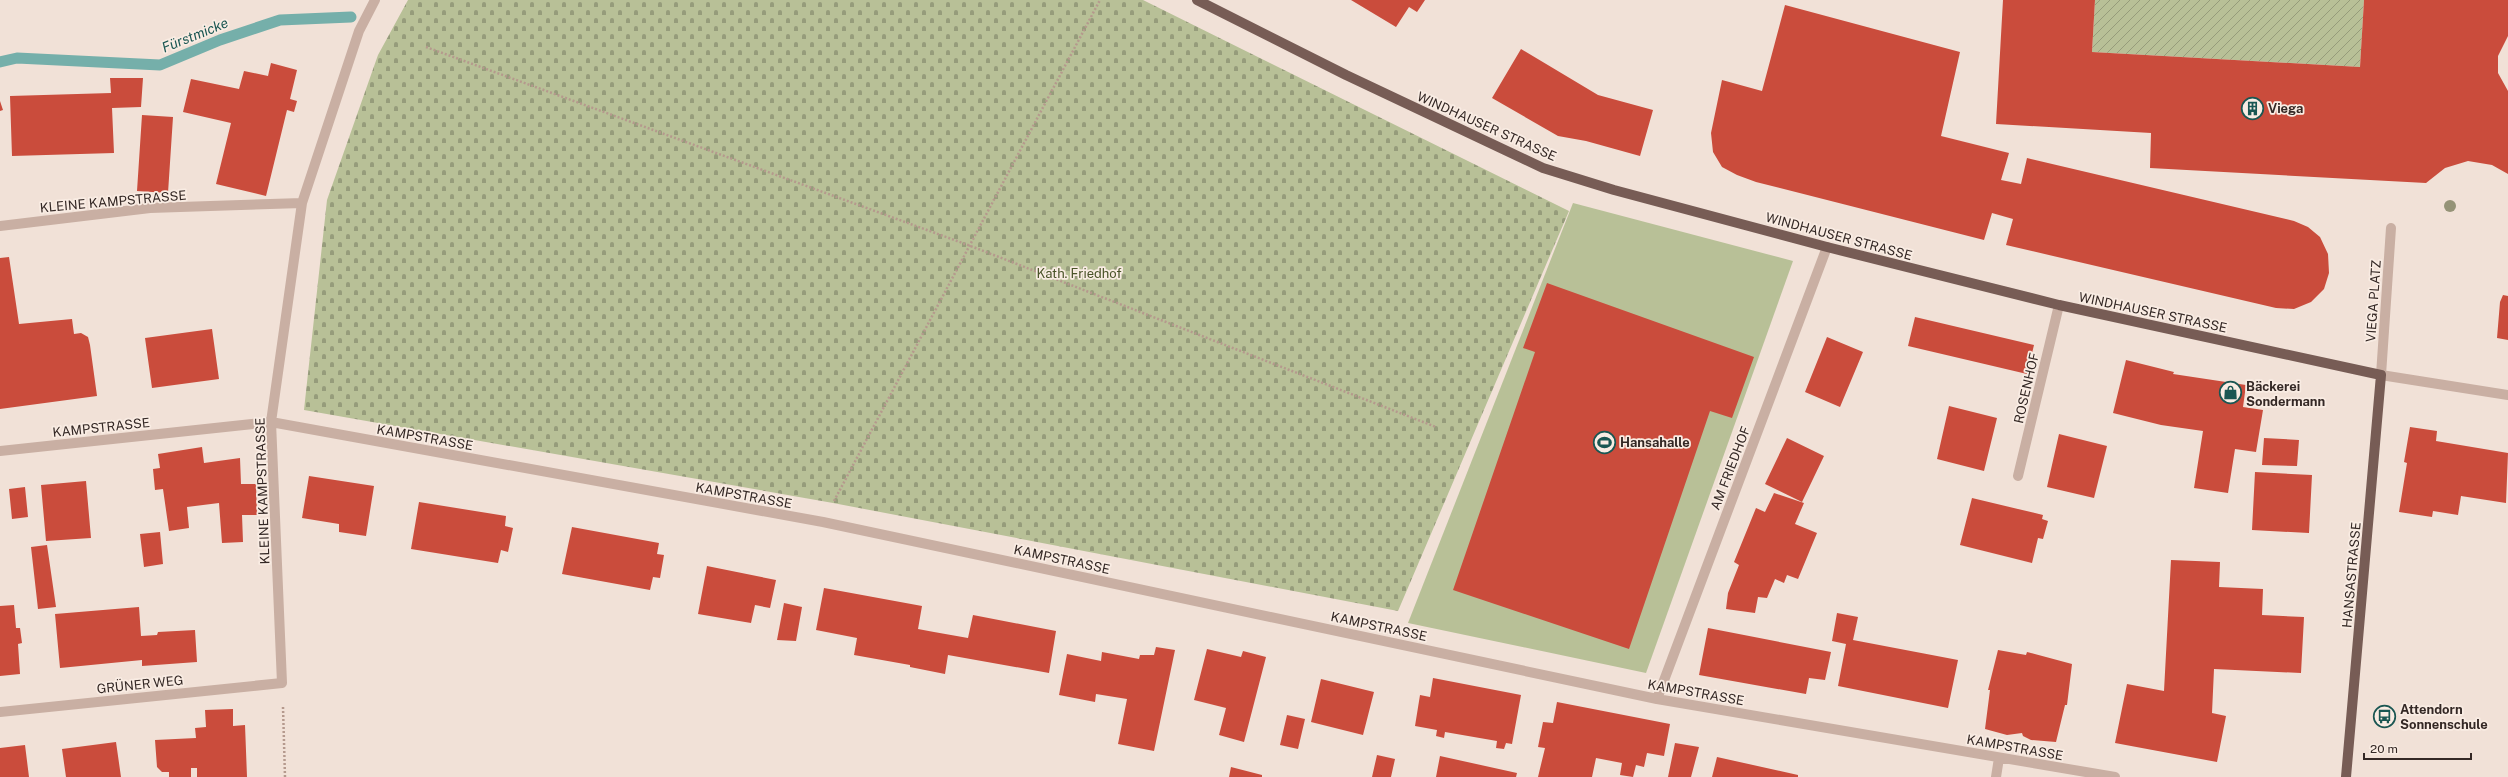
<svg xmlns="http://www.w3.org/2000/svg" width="2508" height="777" viewBox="0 0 2508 777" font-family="'Public Sans',sans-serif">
  <defs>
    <pattern id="cemetery-stones" width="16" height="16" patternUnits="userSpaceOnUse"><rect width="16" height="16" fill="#b8c097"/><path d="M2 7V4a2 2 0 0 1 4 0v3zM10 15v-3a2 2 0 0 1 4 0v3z" fill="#969c7b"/></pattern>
    <pattern id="garden-furrows" width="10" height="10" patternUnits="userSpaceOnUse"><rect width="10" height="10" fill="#b8c097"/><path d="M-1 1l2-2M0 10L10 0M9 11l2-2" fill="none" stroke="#969c7b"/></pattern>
  </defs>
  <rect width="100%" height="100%" fill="#f1e1d7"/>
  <path fill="#b8c097" d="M 1573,203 L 1793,261 L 1646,673 L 1408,623 Z"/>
  <path fill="url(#cemetery-stones)" d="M 408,0 L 1143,0 L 1569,211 L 1398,611 L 833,503 L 304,410 L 327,200 L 378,55 Z"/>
  <path fill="url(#garden-furrows)" d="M 2095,0 L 2364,0 L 2360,67 L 2092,52 Z"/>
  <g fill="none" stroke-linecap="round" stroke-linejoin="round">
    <path stroke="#75afaa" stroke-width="11" d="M 0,62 L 17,58 L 160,65 L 220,40 L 280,20 L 351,17"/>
  </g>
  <path fill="#ca4c3c" d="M 1351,0 L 1425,0 L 1417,12 L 1409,7 L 1396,27 Z
    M 2003,0 L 2095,0 L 2092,52 L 2360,67 L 2364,0 L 2508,0 L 2508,36 L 2498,56 L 2498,73 L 2508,91 L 2508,174 L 2492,165 L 2468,161 L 2445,168 L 2426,183 L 2150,168 L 2151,133 L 1996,124 Z
    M 1785,5 L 1960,52 L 1941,136 L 2009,153 L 2001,180 L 2021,184 L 2027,158 L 2294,221 L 2308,227 L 2320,237 L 2328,254 L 2329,273 L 2324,289 L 2311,302 L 2294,309 L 2276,308 L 2006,245 L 2013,219 L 1992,213 L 1984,240 L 1756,182 L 1737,175 L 1722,167 L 1713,152 L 1711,133 L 1722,80 L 1762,91 Z
    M 1521,49 L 1598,95 L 1653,110 L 1640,156 L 1586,141 L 1558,136 L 1492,98 Z
    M 271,63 L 297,70 L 290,99 L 297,101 L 294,112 L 287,110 L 266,196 L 216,184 L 231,123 L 183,112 L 191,79 L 239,89 L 244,71 L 268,76 Z
    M 110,78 L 143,78 L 141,107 L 112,108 L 114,153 L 12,156 L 10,96 L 111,93 Z
    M 0,101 L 3,110 L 0,111 Z
    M 142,115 L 173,117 L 168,193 L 137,191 Z
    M 9,257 L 19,324 L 72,319 L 74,334 L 81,333 L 88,337 L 90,345 L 97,396 L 0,409 L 0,258 Z
    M 1547,283 L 1754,357 L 1732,418 L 1710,411 L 1629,649 L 1453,590 L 1535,352 L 1523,348 Z
    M 2503,295 L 2508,296 L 2508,340 L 2497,338 L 2500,302 Z
    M 1915,317 L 2034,345 L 2027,374 L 1908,346 Z
    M 212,329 L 219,379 L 152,388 L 145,338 Z
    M 1827,337 L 1863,352 L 1840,407 L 1805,392 Z
    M 2126,360 L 2174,372 L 2173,374 L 2246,385 L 2243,407 L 2263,410 L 2256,452 L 2235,449 L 2228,493 L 2194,488 L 2203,431 L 2161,425 L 2113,413 Z
    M 1949,406 L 1997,418 L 1984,471 L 1937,459 Z
    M 2410,427 L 2437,431 L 2436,441 L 2508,453 L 2506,503 L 2461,496 L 2458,515 L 2433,511 L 2432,517 L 2399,512 L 2407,463 L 2404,462 Z
    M 2059,434 L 2107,446 L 2094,498 L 2047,487 Z
    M 1787,438 L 1824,456 L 1802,502 L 1765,484 Z
    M 2264,438 L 2299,440 L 2297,466 L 2262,465 Z
    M 202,447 L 204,463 L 240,458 L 241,484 L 256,484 L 257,515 L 242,515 L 243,542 L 222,543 L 219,503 L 187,507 L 189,528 L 169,531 L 163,489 L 155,490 L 153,469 L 160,468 L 158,454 Z
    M 2255,472 L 2312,475 L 2309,533 L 2252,530 Z
    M 309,476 L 374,486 L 366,536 L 339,532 L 339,524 L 302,518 Z
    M 86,481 L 91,538 L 46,541 L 41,485 Z
    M 25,487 L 28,517 L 12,519 L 9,489 Z
    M 1774,493 L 1804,503 L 1795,524 L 1817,533 L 1798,579 L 1787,575 L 1784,583 L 1775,579 L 1767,598 L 1758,597 L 1755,613 L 1726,609 L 1728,593 L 1739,565 L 1734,562 L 1756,508 L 1765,512 Z
    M 1972,498 L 2043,515 L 2042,519 L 2048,521 L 2043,539 L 2038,538 L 2032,563 L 1960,545 Z
    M 419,502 L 506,516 L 505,526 L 513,528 L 508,552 L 501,550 L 498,563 L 411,549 Z
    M 572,527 L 659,543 L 657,554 L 664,555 L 660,578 L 653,577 L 650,590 L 562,574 Z
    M 160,532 L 163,564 L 144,567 L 140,534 Z
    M 47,545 L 56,607 L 38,609 L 31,547 Z
    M 2171,560 L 2220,562 L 2219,587 L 2263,589 L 2262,615 L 2304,617 L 2301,673 L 2214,669 L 2212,713 L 2226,716 L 2217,762 L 2115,743 L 2127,684 L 2164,691 Z
    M 707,566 L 776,580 L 770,608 L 755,605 L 751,623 L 698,614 Z
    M 824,588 L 922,606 L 918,629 L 934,632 L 968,638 L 973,615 L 1056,631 L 1049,673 L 948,655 L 945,674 L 910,667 L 910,665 L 854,655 L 857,638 L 816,630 Z
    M 784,603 L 802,607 L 796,641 L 777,640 Z
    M 14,605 L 16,628 L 20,628 L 22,643 L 18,644 L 20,674 L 0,676 L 0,606 Z
    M 139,607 L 141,636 L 157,635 L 158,632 L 195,630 L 197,662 L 142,666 L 142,660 L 60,668 L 55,614 Z
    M 1837,613 L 1858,617 L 1853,640 L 1958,660 L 1948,708 L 1838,686 L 1846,644 L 1832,641 Z
    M 1708,628 L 1831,652 L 1825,680 L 1809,678 L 1806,694 L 1699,675 Z
    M 1156,647 L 1175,650 L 1154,751 L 1118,744 L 1127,699 L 1096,694 L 1095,702 L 1059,695 L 1067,654 L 1101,661 L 1102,652 L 1139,659 L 1140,655 L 1154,655 Z
    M 1207,649 L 1241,657 L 1243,651 L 1266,657 L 1244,742 L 1219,735 L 1226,708 L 1194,700 Z
    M 1998,650 L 2026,655 L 2027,652 L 2072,664 L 2067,705 L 2065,705 L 2056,742 L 2031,740 L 2023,736 L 2022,733 L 2007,735 L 1985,729 L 1990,690 L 1988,690 Z
    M 1433,678 L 1521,695 L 1512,744 L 1506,743 L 1504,749 L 1496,748 L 1497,741 L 1445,732 L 1444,738 L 1436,736 L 1437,730 L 1415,726 L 1420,695 L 1430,697 Z
    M 1321,679 L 1374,692 L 1363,735 L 1311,722 Z
    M 1557,702 L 1670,724 L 1664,756 L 1647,753 L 1644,767 L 1636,765 L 1633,777 L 1620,775 L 1622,763 L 1596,758 L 1592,777 L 1538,777 L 1545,748 L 1538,747 L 1543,722 L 1553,723 Z
    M 233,709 L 233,726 L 245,725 L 247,777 L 197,777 L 197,768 L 191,768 L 191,777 L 169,777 L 169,772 L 162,772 L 157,767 L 155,740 L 196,738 L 195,728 L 206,727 L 205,710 Z
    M 1287,715 L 1305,719 L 1298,749 L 1280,745 Z
    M 116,742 L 121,777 L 66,777 L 62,749 Z
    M 1675,743 L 1699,747 L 1691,777 L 1668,777 Z
    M 25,745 L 29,777 L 0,777 L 0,748 Z
    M 1377,755 L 1395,759 L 1391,777 L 1372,777 Z
    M 1440,756 L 1517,773 L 1516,777 L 1436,777 Z
    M 1717,757 L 1798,775 L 1798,777 L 1712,777 Z
    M 1231,767 L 1262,775 L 1262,777 L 1229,777 Z"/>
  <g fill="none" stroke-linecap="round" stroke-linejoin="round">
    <path stroke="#b5998d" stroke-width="2.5" stroke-dasharray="2 2" stroke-linecap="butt" d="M 426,47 L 968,245 L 1436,427
      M 834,501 L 1100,0
      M 283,707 L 285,777"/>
    <path stroke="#c9afa3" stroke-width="10" d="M 0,226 L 150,208 L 302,203
      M 2391,228 L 2381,375 L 2508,395
      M 0,451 L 271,422 L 823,522 L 1657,699 L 2115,777
      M 2018,476 L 2059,305
      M 1657,699 L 1827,247
      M 0,712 L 282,683 L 271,422 L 302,203 L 359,31 L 375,0
      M 1996,777 L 1999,758"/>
    <path stroke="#775c55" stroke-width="10" d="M 1197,0 L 1346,75 L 1543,168 L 1614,190 L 1827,247 L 2059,305 L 2381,375 L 2346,777"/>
  </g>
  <circle fill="#959377" cx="2450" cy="206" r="6"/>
  <defs>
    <symbol id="building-ring" viewBox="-11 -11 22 22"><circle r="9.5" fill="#f9ece3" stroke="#1a5652" stroke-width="1.5"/><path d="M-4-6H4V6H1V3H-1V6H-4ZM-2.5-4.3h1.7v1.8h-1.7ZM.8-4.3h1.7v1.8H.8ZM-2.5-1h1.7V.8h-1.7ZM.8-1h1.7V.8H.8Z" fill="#1a5652"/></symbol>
    <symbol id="shop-ring" viewBox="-11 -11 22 22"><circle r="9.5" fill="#f9ece3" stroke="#1a5652" stroke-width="1.5"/><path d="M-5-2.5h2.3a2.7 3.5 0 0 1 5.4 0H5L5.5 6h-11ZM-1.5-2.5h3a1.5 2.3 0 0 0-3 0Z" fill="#1a5652"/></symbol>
    <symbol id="stadium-ring" viewBox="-11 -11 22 22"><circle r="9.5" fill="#f9ece3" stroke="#1a5652" stroke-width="1.5"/><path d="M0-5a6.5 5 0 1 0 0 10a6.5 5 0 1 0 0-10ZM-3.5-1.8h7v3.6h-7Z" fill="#1a5652"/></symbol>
    <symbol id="bus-ring" viewBox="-11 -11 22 22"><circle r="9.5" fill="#f9ece3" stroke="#1a5652" stroke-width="1.5"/><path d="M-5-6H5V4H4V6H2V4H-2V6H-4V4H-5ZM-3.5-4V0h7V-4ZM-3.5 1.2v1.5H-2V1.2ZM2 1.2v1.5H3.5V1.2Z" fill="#1a5652"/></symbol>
  </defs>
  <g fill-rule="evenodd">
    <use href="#building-ring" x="2240" y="96" width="25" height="25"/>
    <use href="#shop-ring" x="2218" y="380" width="25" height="25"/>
    <use href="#stadium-ring" x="1592" y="430" width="25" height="25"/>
    <use href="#bus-ring" x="2372" y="704" width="25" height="25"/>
  </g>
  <g text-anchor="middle" stroke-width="3.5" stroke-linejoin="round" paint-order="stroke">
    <g font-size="13" font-weight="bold" fill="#342825" stroke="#f9ece3" text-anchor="start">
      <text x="2268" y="113">Viega</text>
      <text x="2246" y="391">Bäckerei<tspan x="2246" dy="15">Sondermann</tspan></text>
      <text x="1620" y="447">Hansahalle</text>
      <text x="2400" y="714">Attendorn<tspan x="2400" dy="15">Sonnenschule</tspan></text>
    </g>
    <g font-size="13" fill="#342825" stroke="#f9ece3">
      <text transform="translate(1487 126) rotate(24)" y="5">WINDHAUSER STRASSE</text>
      <text transform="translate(113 201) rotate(-5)" y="5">KLEINE KAMPSTRASSE</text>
      <text transform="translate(1839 236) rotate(15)" y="5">WINDHAUSER STRASSE</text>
      <text transform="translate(2373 301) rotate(-86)" y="5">VIEGA PLATZ</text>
      <text transform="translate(2153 312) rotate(12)" y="5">WINDHAUSER STRASSE</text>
      <text transform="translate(2026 388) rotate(-77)" y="5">ROSENHOF</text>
      <text transform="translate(101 427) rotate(-6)" y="5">KAMPSTRASSE</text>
      <text transform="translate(425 437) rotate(10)" y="5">KAMPSTRASSE</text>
      <text transform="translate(1730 468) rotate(-69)" y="5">AM FRIEDHOF</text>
      <text transform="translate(262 491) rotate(-92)" y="5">KLEINE KAMPSTRASSE</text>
      <text transform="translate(744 495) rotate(10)" y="5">KAMPSTRASSE</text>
      <text transform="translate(1062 559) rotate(12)" y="5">KAMPSTRASSE</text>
      <text transform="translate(2351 575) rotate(-85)" y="5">HANSASTRASSE</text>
      <text transform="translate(1379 626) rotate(12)" y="5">KAMPSTRASSE</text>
      <text transform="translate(140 684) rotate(-6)" y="5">GRÜNER WEG</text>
      <text transform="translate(1696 692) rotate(10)" y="5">KAMPSTRASSE</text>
      <text transform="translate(2015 747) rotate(10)" y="5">KAMPSTRASSE</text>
    </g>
    <g font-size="13" fill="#495328" stroke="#f9ece3">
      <text x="1079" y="278">Kath. Friedhof</text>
    </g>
    <g font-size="14" font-style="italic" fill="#1a5652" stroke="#f9ece3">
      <text transform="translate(195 35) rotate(-22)" y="5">Fürstmicke</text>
    </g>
  </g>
  <path d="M2364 753v6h107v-6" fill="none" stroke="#342825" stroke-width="2"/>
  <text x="2370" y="753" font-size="12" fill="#342825" stroke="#f9ece3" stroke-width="3" paint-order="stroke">20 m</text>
</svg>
